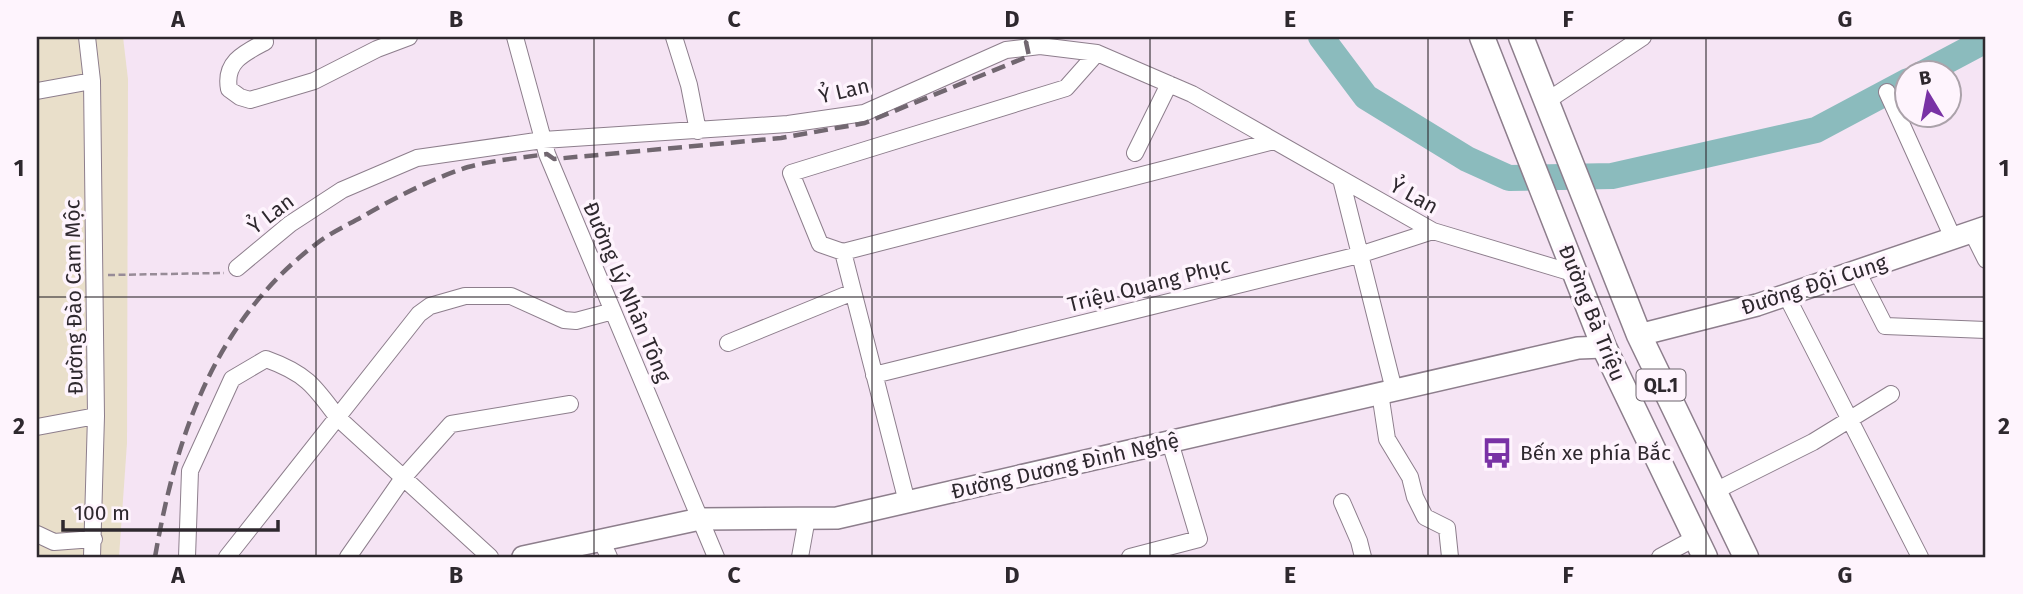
<svg xmlns="http://www.w3.org/2000/svg" width="2023" height="594" viewBox="0 0 2023 594" font-family="'Fira Sans',sans-serif">
  <rect width="100%" height="100%" fill="#f5e4f4"/>
  <path fill="#e9dfca" d="M 37,37 L 123,37 L 128,79 L 127,443 L 119,557 L 37,557 Z"/>
  <g fill="none" stroke-linecap="round" stroke-linejoin="round">
    <path stroke="#8bbbbd" stroke-width="26" d="M 1321,37 L 1366,97 L 1467,159 L 1509,178 L 1612,176 L 1816,130 L 1908,81
      M 1922,74 L 1986,40"/>
    <defs>
      <path id="minor" d="M 87,37 L 92,81 L 96,416 L 92,557
        M 515,37 L 547,154 L 716,557
        M 674,37 L 689,85 L 698,131
        M 265,42 C 244,53 224,62 229,89 L 240,97 L 250,100 L 314,81 L 377,49 L 409,37
        M 1097,53 L 1066,88 L 791,173 L 820,244 L 843,252 L 1274,141
        M 37,91 L 92,81
        M 1887,92 L 1953,238
        M 1547,101 L 1643,37
        M 1135,153 L 1169,84
        M 1341,179 L 1394,390
        M 1972,232 L 1986,260
        M 843,252 L 907,502
        M 237,268 L 290,224 L 342,190 L 417,158 L 543,140 L 788,124 L 864,113 L 1006,50 L 1040,46 L 1097,53 L 1192,94 L 1433,231 L 1576,274
        M 1857,271 L 1885,326 L 1986,330
        M 1786,295 L 1920,557
        M 728,343 L 853,292
        M 874,375 L 1359,255 L 1433,231
        M 1380,393 L 1387,439 L 1410,477 L 1415,497 L 1425,517 L 1447,528 L 1450,557
        M 37,427 L 96,416
        M 1713,492 L 1813,442 L 1891,394
        M 1342,502 L 1359,541 L 1363,557
        M 37,534 L 54,542 L 94,539
        M 601,540 L 609,557
        M 187,557 L 190,471 L 232,379 L 266,359 C 305,373 314,385 338,418 L 490,557
        M 227,557 L 419,314 L 430,306 L 465,296 L 511,296 L 564,320 L 576,321 L 613,311
        M 348,557 L 403,478 L 451,424 L 570,404
        M 800,557 L 807,518
        M 1130,557 L 1199,539 L 1170,442
        M 1660,557 L 1695,538"/>
      <path id="major" d="M 1639,335 L 1757,305 L 1986,227
        M 523,557 L 700,519 L 837,518 L 1578,348 L 1604,347"/>
      <path id="highway" d="M 1482,37 L 1604,347 L 1705,557
        M 1521,37 L 1639,335 L 1746,557"/>
    </defs>
    <use href="#minor" stroke="#8d7e8c" stroke-width="18"/>
    <use href="#major" stroke="#8d7e8c" stroke-width="24"/>
    <use href="#highway" stroke="#8d7e8c" stroke-width="27"/>
    <path stroke="#978b97" stroke-width="2.5" stroke-dasharray="7 3.5" stroke-linecap="butt" d="M 108,275 L 224,273"/>
    <use href="#minor" stroke="#fff" stroke-width="16"/>
    <use href="#major" stroke="#fff" stroke-width="21"/>
    <use href="#highway" stroke="#fff" stroke-width="24"/>
    <path stroke="#716770" stroke-width="4.5" stroke-dasharray="14 7" stroke-linecap="butt" d="M 155,557 C 176,436 214,322 316,244 C 331,232 350,224 367,214 C 398,196 434,178 468,167 C 493,160 521,158 547,154 L 554,159 L 781,138 L 865,123 L 1029,56 L 1026,42 L 1031,37"/>
  </g>
  <path fill="none" stroke="#2e282e" stroke-width="2" stroke-opacity="0.55" d="M 316,37 L 316,557M 594,37 L 594,557M 872,37 L 872,557M 1150,37 L 1150,557M 1428,37 L 1428,557M 1706,37 L 1706,557M 37,297 L 1986,297"/>
  <defs>
    <symbol id="bus-bare" viewBox="-9 -9 18 18"><path d="M-5-6H5V4H4V6H2V4H-2V6H-4V4H-5ZM-3.5-4V0h7V-4ZM-3.5 1.2v1.5H-2V1.2ZM2 1.2v1.5H3.5V1.2Z" fill="#7932a5" stroke="#fef4fd" stroke-width="2.5" paint-order="stroke"/></symbol>
  </defs>
  <g fill-rule="evenodd">
    <use href="#bus-bare" x="1475" y="431" width="44" height="44"/>
  </g>
  <g text-anchor="middle" stroke-width="7" stroke-linejoin="round" paint-order="stroke">
    <rect fill="#fef4fd" stroke="#6c656c" stroke-width="2" x="1636.5" y="369.5" width="49" height="31" rx="5"/>
    <g font-size="19" font-weight="bold" fill="#2e282e">
      <text x="1661" y="392">QL.1</text>
    </g>
    <g font-size="21" fill="#2e282e" stroke="#fef4fd">
      <text transform="translate(844 91) rotate(-13)" y="7">Ỷ Lan</text>
      <text transform="translate(1414 196) rotate(29)" y="7">Ỷ Lan</text>
      <text transform="translate(271 214) rotate(-37)" y="7">Ỷ Lan</text>
      <text transform="translate(1149 285) rotate(-14)" y="7">Triệu Quang Phục</text>
      <text transform="translate(1814 285) rotate(-18)" y="7">Đường Đội Cung</text>
      <text transform="translate(627 292) rotate(67)" y="7">Đường Lý Nhân Tông</text>
      <text transform="translate(74 297) rotate(-91)" y="7">Đường Đào Cam Mộc</text>
      <text transform="translate(1592 313) rotate(68)" y="7">Đường Bà Triệu</text>
      <text transform="translate(1065 466) rotate(-13)" y="7">Đường Dương Đình Nghệ</text>
    </g>
    <g font-size="21" fill="#2e282e" stroke="#fef4fd" text-anchor="start">
      <text x="1520" y="460">Bến xe phía Bắc</text>
    </g>
  </g>
  <rect width="2023" height="594" fill="none" stroke="#fef4fd" stroke-width="77"/>
  <g transform="translate(1928 94) rotate(350)"><circle r="33" fill="#fef4fd" stroke="#aba2aa" stroke-width="2"/>
  <path d="M0-5L12 26L0 18L-12 26Z" fill="#7932a5"/>
  <text y="-10" font-size="19" font-weight="bold" text-anchor="middle" fill="#2e282e">B</text>
  </g>
  <path d="M63 520v10h215v-10" fill="none" stroke="#2e282e" stroke-width="3.5"/>
  <text x="74" y="520" font-size="21" fill="#2e282e" stroke="#fef4fd" stroke-width="5" paint-order="stroke">100 m</text>
  <rect x="38" y="38" width="1946" height="518" fill="none" stroke="#2e282e" stroke-width="2.5"/>
  <g font-size="23" text-anchor="middle" font-weight="bold" fill="#2e282e">
    <text x="178" y="27">A</text>
    <text x="456" y="27">B</text>
    <text x="734" y="27">C</text>
    <text x="1012" y="27">D</text>
    <text x="1290" y="27">E</text>
    <text x="1568" y="27">F</text>
    <text x="1845" y="27">G</text>
    <text x="19" y="176">1</text>
    <text x="2004" y="176">1</text>
    <text x="19" y="434">2</text>
    <text x="2004" y="434">2</text>
    <text x="178" y="583">A</text>
    <text x="456" y="583">B</text>
    <text x="734" y="583">C</text>
    <text x="1012" y="583">D</text>
    <text x="1290" y="583">E</text>
    <text x="1568" y="583">F</text>
    <text x="1845" y="583">G</text>
  </g>
</svg>
